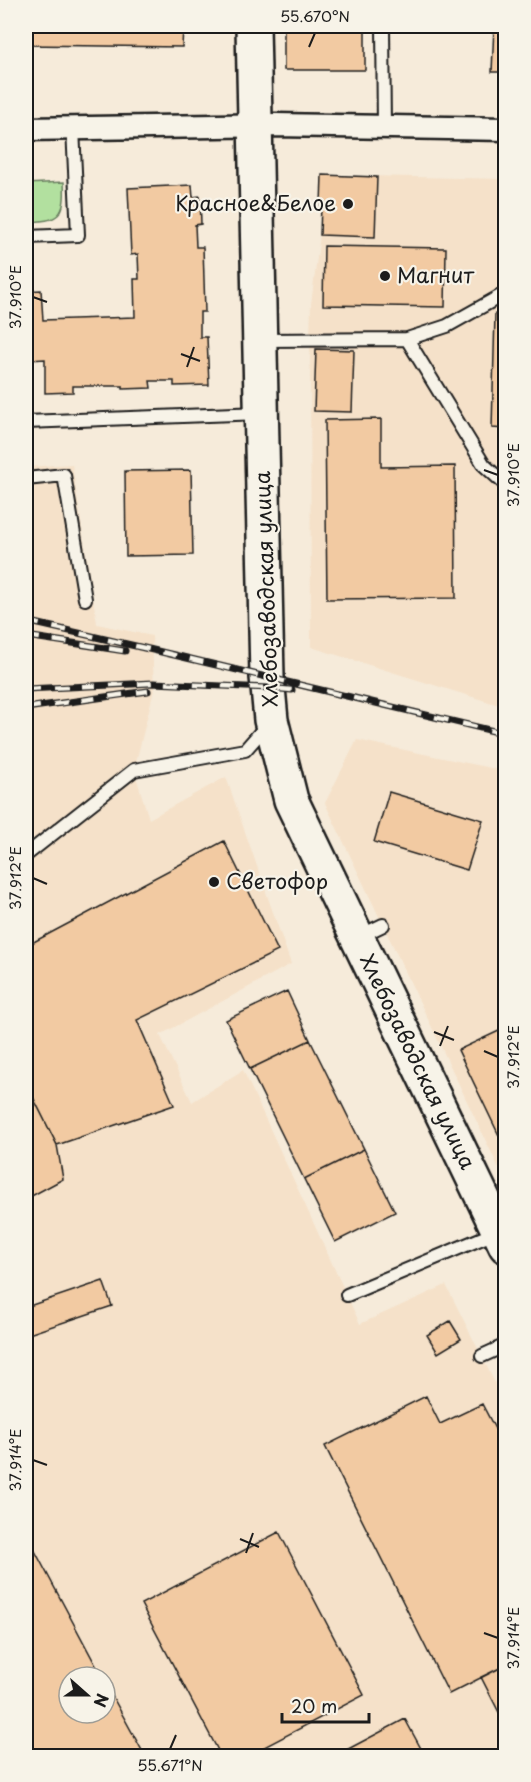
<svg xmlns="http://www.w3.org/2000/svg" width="531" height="1782" viewBox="0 0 531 1782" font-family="'Playpen Sans',sans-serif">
  <rect width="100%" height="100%" fill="#f6ebda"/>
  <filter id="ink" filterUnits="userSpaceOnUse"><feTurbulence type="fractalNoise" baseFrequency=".0167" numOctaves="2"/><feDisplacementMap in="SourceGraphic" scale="12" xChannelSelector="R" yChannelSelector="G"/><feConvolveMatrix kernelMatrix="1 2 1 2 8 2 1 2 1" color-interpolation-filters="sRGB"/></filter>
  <g filter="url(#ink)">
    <path fill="#f5e1c9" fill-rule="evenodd" d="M 322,175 L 505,179 L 505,707 L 311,647 L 310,338 L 311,304 L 320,235 Z
      M 72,464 L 97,624 L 152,636 L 154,690 L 134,770 L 149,819 L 226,777 L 291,964 L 160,1035 L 192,1102 L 243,1070 L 360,1324 L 446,1285 L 505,1403 L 506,1756 L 26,1756 L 26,467 ZM 69,1677 L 105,1677 L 105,1713 L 69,1713 Z
      M 357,740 L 505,771 L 505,1181 L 325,803 Z"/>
    <path fill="#b2e09f" stroke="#677e5e" stroke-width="1.5" d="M 64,182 C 66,217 59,221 26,222 L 26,184 Z"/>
    <path fill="#f2caa2" stroke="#1c1c1c" stroke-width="1.5" d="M 26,26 L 183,26 L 182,47 L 26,45 Z
      M 284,26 L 365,26 L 365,70 L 284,70 Z
      M 494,26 L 506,26 L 506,72 L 492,72 Z
      M 322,175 L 377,177 L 375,237 L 320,235 Z
      M 192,185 L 193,197 L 200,196 L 201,224 L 195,225 L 196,247 L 203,247 L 205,312 L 200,312 L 200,337 L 207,337 L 209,385 L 174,386 L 174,381 L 150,381 L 151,388 L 123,389 L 123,386 L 73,386 L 73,392 L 45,393 L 45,359 L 29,360 L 29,353 L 26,353 L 26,291 L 41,290 L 43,320 L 135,317 L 134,279 L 139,279 L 138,254 L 131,255 L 128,188 Z
      M 324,246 L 446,248 L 445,307 L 323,305 Z
      M 495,314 L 506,315 L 506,429 L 492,428 Z
      M 316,349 L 354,350 L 352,412 L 314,411 Z
      M 381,419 L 381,467 L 455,466 L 456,598 L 327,599 L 325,420 Z
      M 191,470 L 193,555 L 126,556 L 125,471 Z
      M 505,529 L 506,529 L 506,653 L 501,653 Z
      M 389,792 L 483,820 L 467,870 L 374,842 Z
      M 224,841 L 278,951 L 137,1020 L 174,1105 L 57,1145 L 26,1083 L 26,946 Z
      M 506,849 L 506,888 L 499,886 Z
      M 287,991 L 310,1040 L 250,1069 L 226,1020 Z
      M 501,1030 L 506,1040 L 506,1150 L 458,1050 Z
      M 310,1040 L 364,1149 L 304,1179 L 250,1069 Z
      M 26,1083 L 57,1145 L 63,1179 L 26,1199 Z
      M 364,1149 L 395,1212 L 335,1242 L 304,1179 Z
      M 103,1281 L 112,1306 L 26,1335 L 26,1307 Z
      M 450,1321 L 461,1339 L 438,1353 L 427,1335 Z
      M 426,1396 L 440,1424 L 482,1404 L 506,1450 L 506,1665 L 449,1694 L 325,1446 Z
      M 279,1532 L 364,1695 L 247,1756 L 221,1756 L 141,1604 Z
      M 26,1534 L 102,1677 L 69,1677 L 69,1713 L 105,1713 L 105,1683 L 145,1756 L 26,1756 Z
      M 506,1665 L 506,1726 L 481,1677 Z
      M 405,1719 L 425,1756 L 335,1756 Z"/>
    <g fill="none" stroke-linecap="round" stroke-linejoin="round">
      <defs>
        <path id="lane" d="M 383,26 L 384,127
          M 26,237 L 78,235 L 73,128
          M 407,339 L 447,326 L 506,293
          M 261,340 L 407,339 L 484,465 L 506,485
          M 26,422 L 261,413
          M 26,479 L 64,475 L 85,599
          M 26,855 L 134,770 L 245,750 L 267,725
          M 358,937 L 383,925
          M 347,1295 L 497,1232
          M 482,1356 L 506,1345"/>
        <path id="street" d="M 26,129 L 276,125 L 506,129"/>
        <path id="secondary" d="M 253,26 L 267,677 L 271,720 L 291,800 L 506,1246"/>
      </defs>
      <use href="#lane" stroke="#1c1c1c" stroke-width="16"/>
      <use href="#street" stroke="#1c1c1c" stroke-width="27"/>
      <use href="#secondary" stroke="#1c1c1c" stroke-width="38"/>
      <use href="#lane" stroke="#f7f3e8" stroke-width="12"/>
      <use href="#street" stroke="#f7f3e8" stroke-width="22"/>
      <use href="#secondary" stroke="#f7f3e8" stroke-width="33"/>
      <defs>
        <path id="rail" d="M 26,621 L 153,650 L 506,734
          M 26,636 L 125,651
          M 26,689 L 153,683 L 269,688 L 292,690
          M 26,708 L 148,691"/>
      </defs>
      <use href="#rail" stroke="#1c1c1c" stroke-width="7"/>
      <use href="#rail" stroke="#f7f3e8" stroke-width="4.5" stroke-dasharray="14" stroke-linecap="butt"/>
    </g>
  </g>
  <path fill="none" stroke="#1c1c1c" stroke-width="2" d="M 309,47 L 315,33M 33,297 L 47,302M 181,354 L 200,361M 187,367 L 194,347M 484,470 L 498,475M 33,878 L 47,884M 434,1032 L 454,1040M 440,1046 L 448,1026M 484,1051 L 498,1057M 33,1460 L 47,1465M 240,1539 L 259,1547M 246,1553 L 253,1533M 484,1633 L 498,1638M 170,1749 L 176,1735"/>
  <g fill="#1c1c1c" stroke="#f7f3e8" stroke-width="2">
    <circle cx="348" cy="204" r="6"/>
    <circle cx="385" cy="276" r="6"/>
    <circle cx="214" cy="882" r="6"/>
  </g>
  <g text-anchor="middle" stroke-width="4.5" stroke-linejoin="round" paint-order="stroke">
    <g font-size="21" fill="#1c1c1c" stroke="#f7f3e8" text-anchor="start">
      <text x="336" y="211" text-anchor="end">Красное&amp;Белое</text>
      <text x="397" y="283">Магнит</text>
      <text x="226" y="889">Светофор</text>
    </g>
    <g font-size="21" fill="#1c1c1c" stroke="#f7f3e8">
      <text transform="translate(267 589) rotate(-92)" y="7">Хлебозаводская улица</text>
      <text transform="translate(417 1062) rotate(64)" y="7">Хлебозаводская улица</text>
    </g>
  </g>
  <rect width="531" height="1782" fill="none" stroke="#f7f3e8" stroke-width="66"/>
  <g transform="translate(87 1695) rotate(111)"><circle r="28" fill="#f7f3e8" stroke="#9f9d96" stroke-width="1.5"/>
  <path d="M0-4.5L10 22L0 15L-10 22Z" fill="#1c1c1c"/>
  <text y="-9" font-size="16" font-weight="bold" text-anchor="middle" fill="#1c1c1c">N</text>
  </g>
  <path d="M282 1713v9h87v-9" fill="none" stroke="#1c1c1c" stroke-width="3"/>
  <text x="291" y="1713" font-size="18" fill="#1c1c1c" stroke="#f7f3e8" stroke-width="4.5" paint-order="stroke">20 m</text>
  <rect x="33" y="33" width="465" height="1716" fill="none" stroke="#1c1c1c" stroke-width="2"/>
  <g font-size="15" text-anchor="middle" fill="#1c1c1c">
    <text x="315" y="22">55.670°N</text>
    <text transform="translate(16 297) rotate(-90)" y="5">37.910°E</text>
    <text transform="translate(514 475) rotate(-90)" y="5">37.910°E</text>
    <text transform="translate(16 878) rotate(-90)" y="5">37.912°E</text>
    <text transform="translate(514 1057) rotate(-90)" y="5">37.912°E</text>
    <text transform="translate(16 1460) rotate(-90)" y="5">37.914°E</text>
    <text transform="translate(514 1638) rotate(-90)" y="5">37.914°E</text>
    <text x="170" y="1771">55.671°N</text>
  </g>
</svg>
